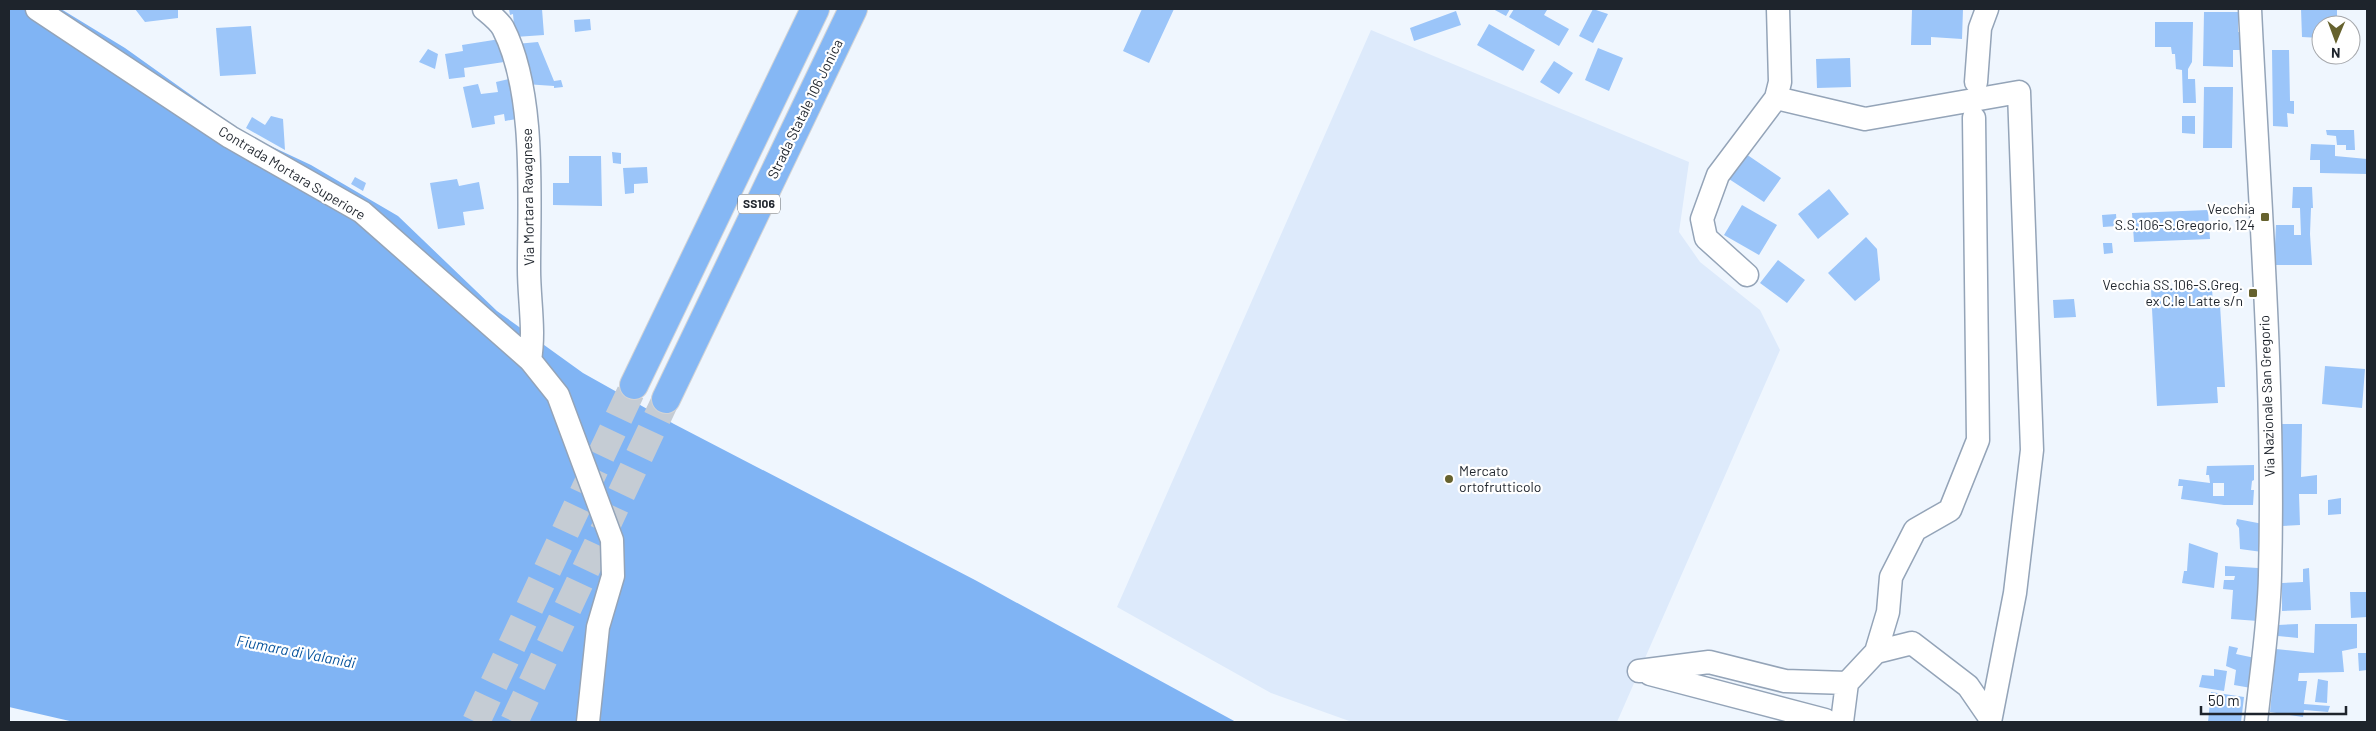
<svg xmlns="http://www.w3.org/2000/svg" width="2376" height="731" viewBox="0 0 2376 731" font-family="Barlow,sans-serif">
  <rect width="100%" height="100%" fill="#eff6fe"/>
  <path fill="#ddeafb" d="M 1371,30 L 1689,162 L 1679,232 L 1700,262 L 1760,310 L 1780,350 L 1617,722 L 1352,722 L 1271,693 L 1117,607 Z"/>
  <path fill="#80b4f4" d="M 9,9 L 61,9 L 125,48 L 247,135 L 311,165 L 398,216 L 497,311 L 583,373 L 674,424 L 975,580 L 1236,722 L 74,722 L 9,707 Z"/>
  <path fill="#9bc5f9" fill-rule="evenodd" d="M 135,9 L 178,9 L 178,18 L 145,22 Z
    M 509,9 L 542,9 L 544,35 L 515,37 L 513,14 L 510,15 Z
    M 1142,9 L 1174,9 L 1149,63 L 1123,51 Z
    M 1493,9 L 1510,9 L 1506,16 Z
    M 1514,9 L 1547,10 L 1544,15 L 1569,29 L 1559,46 L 1509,17 Z
    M 1593,9 L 1608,14 L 1593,43 L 1579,36 Z
    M 1912,9 L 1963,9 L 1962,39 L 1931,37 L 1931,45 L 1911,45 Z
    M 2301,9 L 2337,9 L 2337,25 L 2321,25 L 2321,38 L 2302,37 Z
    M 1456,11 L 1461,25 L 1414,41 L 1410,28 Z
    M 2204,12 L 2238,12 L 2238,32 L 2247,33 L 2248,50 L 2233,50 L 2233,67 L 2203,66 Z
    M 590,19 L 591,30 L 575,32 L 574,20 Z
    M 2155,22 L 2193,22 L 2192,62 L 2188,69 L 2188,79 L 2195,79 L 2196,103 L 2183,103 L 2182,70 L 2176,69 L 2175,54 L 2172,54 L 2171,47 L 2155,47 Z
    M 1489,24 L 1535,50 L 1523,71 L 1477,45 Z
    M 251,26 L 256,74 L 220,76 L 216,28 Z
    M 500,39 L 504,62 L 464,68 L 465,77 L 449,79 L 445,54 L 463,51 L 462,45 Z
    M 538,42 L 554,81 L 561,80 L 563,87 L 554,88 L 554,86 L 525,84 L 516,44 Z
    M 1598,48 L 1623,58 L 1609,91 L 1585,80 Z
    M 428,49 L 438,54 L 435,69 L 419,62 Z
    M 2272,50 L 2289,50 L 2290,101 L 2294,101 L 2294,114 L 2287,113 L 2288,127 L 2273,126 Z
    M 1850,58 L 1851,87 L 1817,88 L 1816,59 Z
    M 1554,61 L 1573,73 L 1559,94 L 1540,82 Z
    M 513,78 L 522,118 L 505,121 L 504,114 L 494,116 L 495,124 L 472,128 L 463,87 L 478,84 L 481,94 L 498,92 L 496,82 Z
    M 2204,87 L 2233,87 L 2232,148 L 2203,148 Z
    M 271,116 L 283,119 L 285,150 L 246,128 L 252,117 L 265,125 Z
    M 2182,116 L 2195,116 L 2195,134 L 2182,133 Z
    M 2326,130 L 2354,130 L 2355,150 L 2346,150 L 2346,145 L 2337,145 L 2336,136 L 2327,135 Z
    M 2311,144 L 2335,145 L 2335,156 L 2367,159 L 2367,174 L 2320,173 L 2320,160 L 2310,160 Z
    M 612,152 L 621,153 L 621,164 L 613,163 Z
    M 1746,154 L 1781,178 L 1764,202 L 1729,179 Z
    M 569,156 L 601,156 L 602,206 L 553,205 L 553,183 L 569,183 Z
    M 647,167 L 648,183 L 634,184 L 634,193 L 625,194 L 623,168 Z
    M 355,177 L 366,183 L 363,191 L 351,184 Z
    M 457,179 L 459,186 L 479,182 L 484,209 L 463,212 L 465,225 L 438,229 L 430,183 Z
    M 2293,187 L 2312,187 L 2313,208 L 2311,208 L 2310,234 L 2312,265 L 2274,265 L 2276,225 L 2294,225 L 2294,235 L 2301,235 L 2300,208 L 2292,208 Z
    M 1829,189 L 1849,214 L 1818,239 L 1798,214 Z
    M 1742,205 L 1777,225 L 1759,255 L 1724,235 Z
    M 2208,210 L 2210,239 L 2134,242 L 2132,213 Z
    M 2116,214 L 2117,226 L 2103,227 L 2102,215 Z
    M 1866,237 L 1877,249 L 1880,280 L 1855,301 L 1828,273 Z
    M 2103,243 L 2112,243 L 2113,253 L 2104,254 Z
    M 1778,260 L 1805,280 L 1787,303 L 1760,283 Z
    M 2212,287 L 2213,305 L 2220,305 L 2225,387 L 2217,387 L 2218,403 L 2157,406 L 2151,289 Z
    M 2074,299 L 2076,317 L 2054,318 L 2053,300 Z
    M 2325,366 L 2365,369 L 2362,408 L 2322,404 Z
    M 2282,424 L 2302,424 L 2301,477 L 2317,475 L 2317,494 L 2299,494 L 2300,525 L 2281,526 Z
    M 2254,465 L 2254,480 L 2252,481 L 2251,490 L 2254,490 L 2253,505 L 2224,505 L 2181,499 L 2183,486 L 2178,486 L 2179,479 L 2210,483 L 2209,475 L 2206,475 L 2207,466 ZM 2213,483 L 2224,483 L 2224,496 L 2213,496 Z
    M 2341,498 L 2341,514 L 2328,515 L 2328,500 Z
    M 2237,519 L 2263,524 L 2262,552 L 2240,549 L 2239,528 L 2236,524 Z
    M 2189,543 L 2218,553 L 2214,588 L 2182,583 L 2184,571 L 2187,571 Z
    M 2225,566 L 2258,568 L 2258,621 L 2231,619 L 2233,590 L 2223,589 L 2224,580 L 2234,580 L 2235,576 L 2225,576 Z
    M 2309,568 L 2311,610 L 2282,611 L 2282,583 L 2303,582 L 2303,569 Z
    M 2350,592 L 2366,592 L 2367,617 L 2351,618 Z
    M 2298,624 L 2298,638 L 2278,636 L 2278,625 Z
    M 2315,624 L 2357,624 L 2357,648 L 2342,651 L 2344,672 L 2299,673 L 2298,681 L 2307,681 L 2304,704 L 2330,706 L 2328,712 L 2304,710 L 2303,717 L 2270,712 L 2276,649 L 2314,653 Z
    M 2229,646 L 2238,648 L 2236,654 L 2255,658 L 2251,688 L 2234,685 L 2236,670 L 2226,666 Z
    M 2358,653 L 2367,653 L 2367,670 L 2359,671 Z
    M 2214,669 L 2227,671 L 2224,691 L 2199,687 L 2202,675 L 2214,676 Z
    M 2318,679 L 2328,681 L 2327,703 L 2315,702 Z
    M 2211,692 L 2244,697 L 2241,722 L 2208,722 Z"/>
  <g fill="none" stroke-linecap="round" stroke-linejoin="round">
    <path stroke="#c5ccd4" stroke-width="28" stroke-dasharray="28 14" stroke-linecap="butt" d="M 476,722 L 634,385
      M 514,722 L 666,399"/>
    <defs>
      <path id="minor" d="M 37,9 L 230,137 L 362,212 L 530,360 L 558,395 L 612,540 L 613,576 L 598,627 L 588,722
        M 484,9 C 490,14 499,21 503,28 C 536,92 529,197 529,269 C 529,300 535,330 530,360
        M 2250,9 C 2259,197 2275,387 2270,575 C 2269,625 2261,673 2256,722
        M 1976,82 L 1980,28 L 1987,9
        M 1776,98 L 1865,119 L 2019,92 L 2032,450 L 2015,593 L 1990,722
        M 1747,275 L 1706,238 L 1702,219 L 1718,175 L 1776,98 L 1780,82 L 1778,9
        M 1876,652 L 1888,612 L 1891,577 L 1915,530 L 1950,510 L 1978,440 L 1974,118
        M 1639,671 L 1709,662 L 1785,681 L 1847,683 L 1876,652 L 1912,643 L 1968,686 L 1990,718
        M 1650,674 L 1825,720 L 1826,722
        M 1842,722 L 1847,683"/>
      <path id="highway" d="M 634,385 L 815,9
        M 666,399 L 853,9"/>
    </defs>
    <use href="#minor" stroke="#94a4b8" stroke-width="25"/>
    <use href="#highway" stroke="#d2d3d5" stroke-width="30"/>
    <use href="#minor" stroke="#fff" stroke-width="22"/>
    <use href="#highway" stroke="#85b7f4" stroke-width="28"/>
  </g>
  <g fill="#66622e" stroke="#fff" stroke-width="2">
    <rect x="2260" y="212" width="10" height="10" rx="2.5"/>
    <rect x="2248" y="288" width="10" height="10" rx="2.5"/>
    <circle cx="1449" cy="479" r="5"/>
  </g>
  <g text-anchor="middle" stroke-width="4.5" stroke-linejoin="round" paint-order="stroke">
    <rect fill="#fff" stroke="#62666b" stroke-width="1" x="738" y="194.5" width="42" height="19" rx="4"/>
    <g font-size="12" font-weight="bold" fill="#1e242c">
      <text x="759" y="208">SS106</text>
    </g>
    <g font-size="14" fill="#1e242c" stroke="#fff">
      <text transform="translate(805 109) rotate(-64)" y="5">Strada Statale 106 Jonica</text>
      <text transform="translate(292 173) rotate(31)" y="5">Contrada Mortara Superiore</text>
      <text transform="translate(528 197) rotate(-91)" y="5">Via Mortara Ravagnese</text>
      <text transform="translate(2267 396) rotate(-92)" y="5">Via Nazionale San Gregorio</text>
    </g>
    <g font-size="14" fill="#1e242c" stroke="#fff" text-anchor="end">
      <text x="2255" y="214">Vecchia<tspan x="2255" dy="16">S.S.106-S.Gregorio, 124</tspan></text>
      <text x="2243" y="290">Vecchia SS.106-S.Greg.<tspan x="2243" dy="16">ex C.le Latte s/n</tspan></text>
      <text x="1459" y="476" text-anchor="start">Mercato<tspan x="1459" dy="16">ortofrutticolo</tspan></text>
    </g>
    <g font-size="15" font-style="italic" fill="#05529c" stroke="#fff">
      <text transform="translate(296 652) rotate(11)" y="5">Fiumara di Valanidi</text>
    </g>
  </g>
  <rect width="2376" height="731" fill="none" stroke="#1e242c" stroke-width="20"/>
  <g transform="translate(2336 40) rotate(181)"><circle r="24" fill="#ffffff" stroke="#a5a7ab"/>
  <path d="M0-4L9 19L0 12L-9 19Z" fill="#66622e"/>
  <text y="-8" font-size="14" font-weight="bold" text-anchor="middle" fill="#1e242c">N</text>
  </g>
  <path d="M2201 706v8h145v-8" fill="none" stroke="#1e242c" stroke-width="2.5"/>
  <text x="2208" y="706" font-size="15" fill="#1e242c" stroke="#ffffff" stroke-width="4" paint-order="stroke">50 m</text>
</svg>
